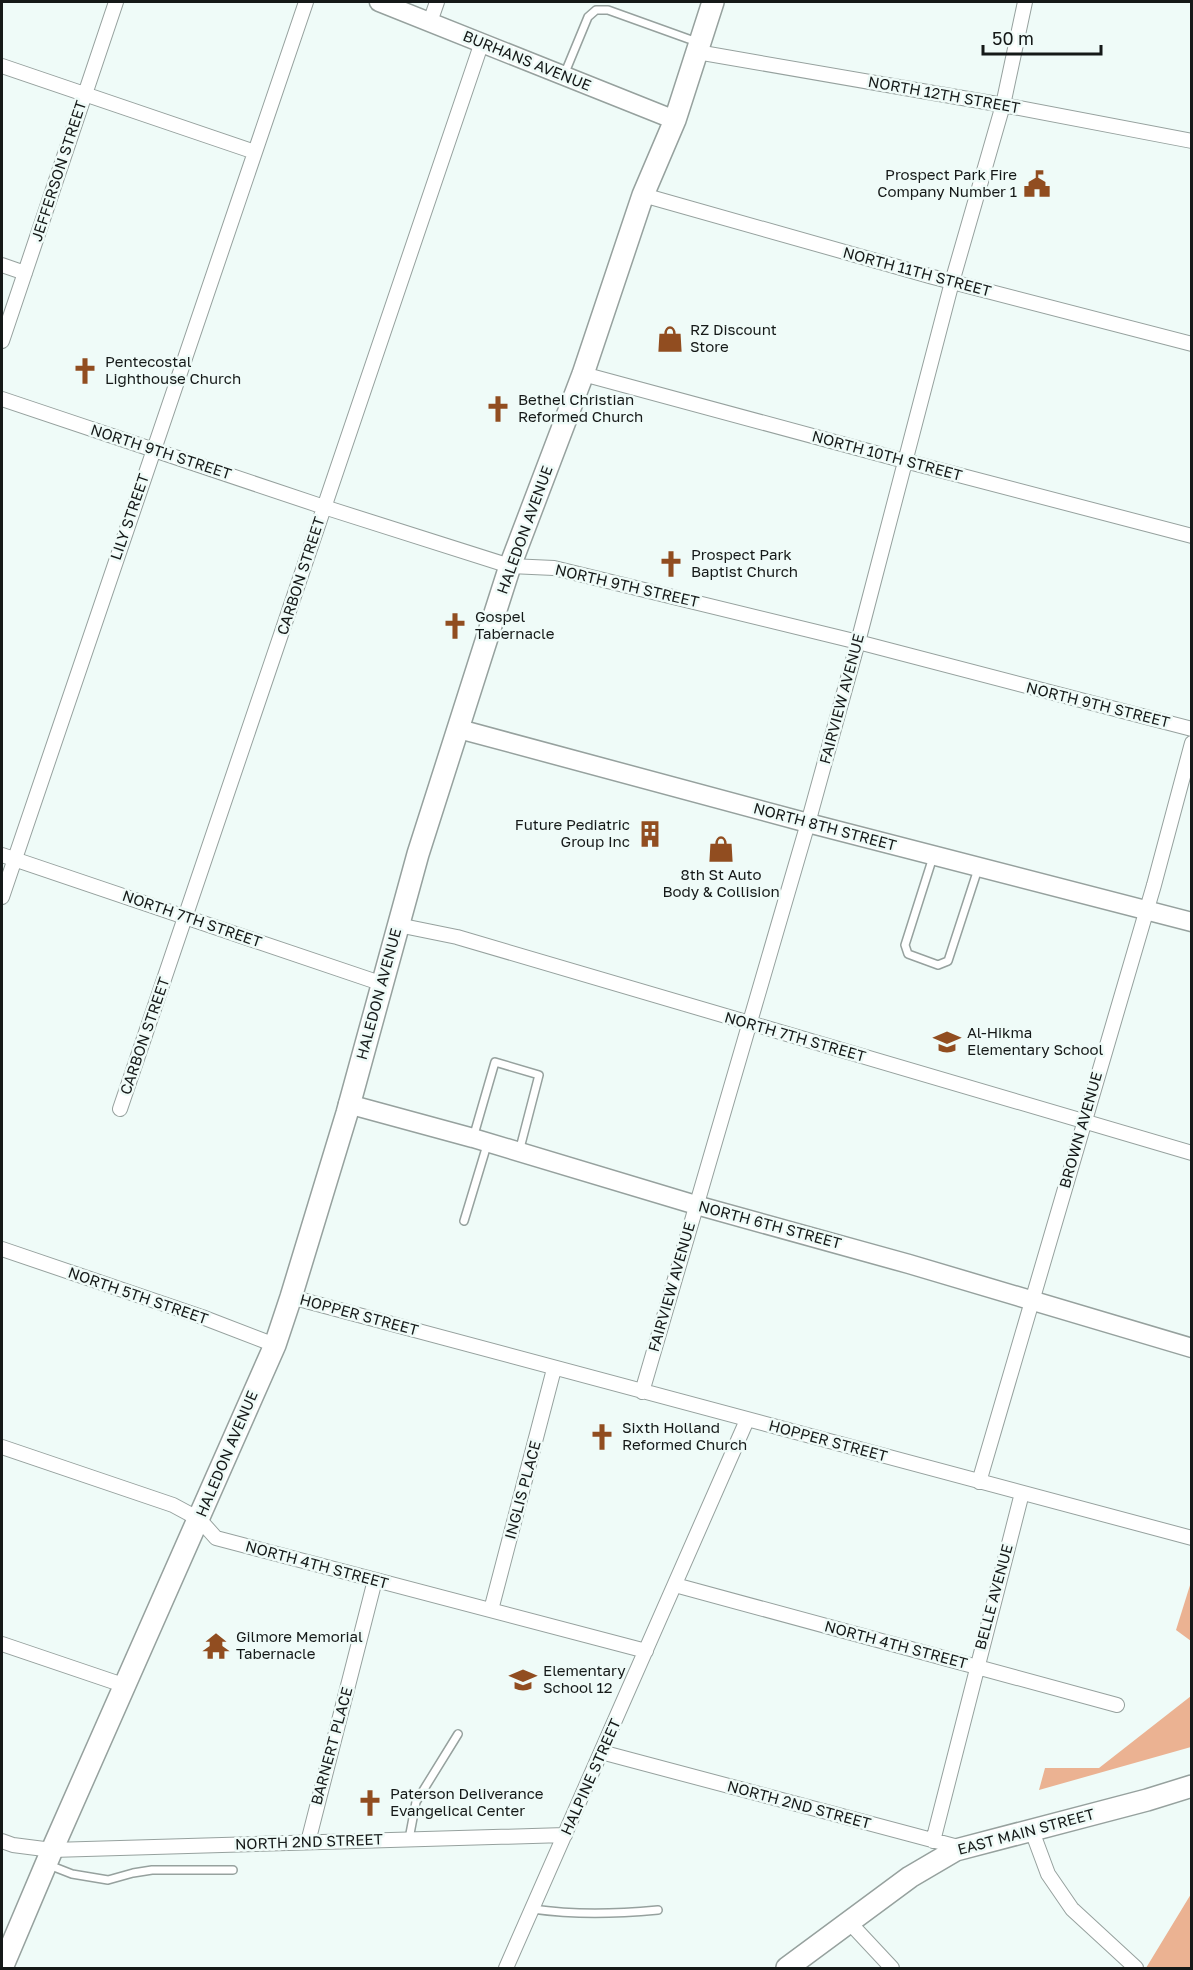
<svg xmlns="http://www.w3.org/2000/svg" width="1193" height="1970" viewBox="0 0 1193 1970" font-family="'Golos Text',sans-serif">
  <rect width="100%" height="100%" fill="#effbf8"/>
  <path fill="#ebb292" d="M 1191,1582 L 1192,1641 L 1191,1641 L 1176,1630 Z
    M 1191,1696 L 1191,1747 L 1039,1790 L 1045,1768 L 1099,1768 Z
    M 1191,1894 L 1190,1968 L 1146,1968 Z"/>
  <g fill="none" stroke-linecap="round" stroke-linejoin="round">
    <defs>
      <path id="lane" d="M 564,75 L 588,17 L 596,10 L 608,10 L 697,42
        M 933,857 L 905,945 L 908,954 L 938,965 L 948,961 L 978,869
        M 473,1138 L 495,1062 L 539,1075 L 519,1152
        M 464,1221 L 487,1145
        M 409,1839 L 416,1802 L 458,1734
        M 49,1865 L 72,1874 L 108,1880 L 133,1873 L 152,1870 L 233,1870
        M 532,1909 C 576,1915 614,1914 658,1910"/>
      <path id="street" d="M 430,22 L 437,2
        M 697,52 L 1003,105 L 1192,141
        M 2,66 L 255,152
        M 643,195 L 933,277 L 1192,344
        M 2,265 L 25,273
        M 2,341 L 116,2
        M 583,374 L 905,461 L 1192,536
        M 2,399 L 324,507 L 510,566 L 554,568 L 858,642 L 1192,729
        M 2,855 L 383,984
        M 2,897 L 306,2
        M 398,925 L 457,937 L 1192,1153
        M 120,1109 L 482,42
        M 2,1249 L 202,1317 L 275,1345
        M 291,1297 L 1192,1538
        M 642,1392 L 808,823 L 858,642 L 952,282 L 1003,105 L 1025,2
        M 2,1447 L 173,1505 L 199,1519 L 216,1538 L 646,1651
        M 979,1482 L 1154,885 L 1192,743
        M 675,1585 L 1117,1705
        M 491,1610 L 554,1369
        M 2,1644 L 126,1686
        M 601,1752 L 962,1848
        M 1032,1831 L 1048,1874 L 1072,1909 L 1136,1968
        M 2,1841 L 13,1845 L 52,1850 L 565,1835
        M 933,1841 L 1022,1493
        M 308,1842 L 375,1580
        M 849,1922 L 892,1968
        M 506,1968 L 747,1420"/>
      <path id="secondary" d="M 379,2 L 675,120
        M 459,729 L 808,823 L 1192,922
        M 348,1104 L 473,1138 L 696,1205 L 909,1264 L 1192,1348"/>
      <path id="primary" d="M 2,1968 L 52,1850 L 275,1345 L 291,1297 L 347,1113 L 418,854 L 510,566 L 583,374 L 643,195 L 675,120 L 713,2
        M 787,1968 L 910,1877 L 956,1850 L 1147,1800 L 1192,1786"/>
    </defs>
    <use href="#lane" stroke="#96a19e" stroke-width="10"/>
    <use href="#street" stroke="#96a19e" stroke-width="16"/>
    <use href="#secondary" stroke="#96a19e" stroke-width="21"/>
    <use href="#primary" stroke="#96a19e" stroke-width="24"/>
    <use href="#lane" stroke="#fff" stroke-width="7"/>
    <use href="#street" stroke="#fff" stroke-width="14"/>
    <use href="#secondary" stroke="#fff" stroke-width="18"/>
    <use href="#primary" stroke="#fff" stroke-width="21"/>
  </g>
  <defs>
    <symbol id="civic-bare" viewBox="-9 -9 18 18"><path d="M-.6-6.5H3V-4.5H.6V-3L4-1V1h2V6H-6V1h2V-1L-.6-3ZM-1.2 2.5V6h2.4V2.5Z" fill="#914d20" stroke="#effbf8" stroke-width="2.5" paint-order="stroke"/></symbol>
    <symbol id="shop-bare" viewBox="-9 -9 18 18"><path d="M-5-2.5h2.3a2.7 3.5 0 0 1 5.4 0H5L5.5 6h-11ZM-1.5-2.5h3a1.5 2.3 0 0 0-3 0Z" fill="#914d20" stroke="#effbf8" stroke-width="2.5" paint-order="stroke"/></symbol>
    <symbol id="church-bare" viewBox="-9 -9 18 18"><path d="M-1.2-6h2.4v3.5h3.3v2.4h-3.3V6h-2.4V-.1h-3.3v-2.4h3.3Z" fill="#914d20" stroke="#effbf8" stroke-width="2.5" paint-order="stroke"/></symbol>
    <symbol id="building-bare" viewBox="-9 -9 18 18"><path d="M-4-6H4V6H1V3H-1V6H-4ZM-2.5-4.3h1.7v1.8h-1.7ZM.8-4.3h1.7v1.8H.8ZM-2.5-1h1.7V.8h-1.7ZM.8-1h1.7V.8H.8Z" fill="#914d20" stroke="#effbf8" stroke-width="2.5" paint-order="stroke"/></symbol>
    <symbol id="school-bare" viewBox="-9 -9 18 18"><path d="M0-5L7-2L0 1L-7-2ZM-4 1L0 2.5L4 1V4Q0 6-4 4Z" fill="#914d20" stroke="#effbf8" stroke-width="2.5" paint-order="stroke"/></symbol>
    <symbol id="temple-bare" viewBox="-9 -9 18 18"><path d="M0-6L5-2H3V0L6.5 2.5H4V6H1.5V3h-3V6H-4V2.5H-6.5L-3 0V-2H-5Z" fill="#914d20" stroke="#effbf8" stroke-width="2.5" paint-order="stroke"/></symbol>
  </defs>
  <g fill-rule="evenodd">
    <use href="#civic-bare" x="1018" y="165" width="38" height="38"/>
    <use href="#shop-bare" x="651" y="320" width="38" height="38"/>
    <use href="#church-bare" x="66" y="352" width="38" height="38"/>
    <use href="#church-bare" x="479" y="390" width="38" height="38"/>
    <use href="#church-bare" x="652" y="545" width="38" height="38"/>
    <use href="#church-bare" x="436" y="607" width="38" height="38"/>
    <use href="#building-bare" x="631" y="815" width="38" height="38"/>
    <use href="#shop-bare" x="702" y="830" width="38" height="38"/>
    <use href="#school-bare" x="928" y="1023" width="38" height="38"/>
    <use href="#church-bare" x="583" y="1418" width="38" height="38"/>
    <use href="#temple-bare" x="197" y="1627" width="38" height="38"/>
    <use href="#school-bare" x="504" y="1661" width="38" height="38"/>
    <use href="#church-bare" x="351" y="1784" width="38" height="38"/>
  </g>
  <g text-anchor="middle" stroke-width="5" stroke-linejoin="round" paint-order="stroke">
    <g font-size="15" fill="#151918" stroke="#effbf8">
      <text transform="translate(527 61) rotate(22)" y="5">BURHANS AVENUE</text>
      <text transform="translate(944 95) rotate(10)" y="5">NORTH 12TH STREET</text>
      <text transform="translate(59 171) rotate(-72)" y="5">JEFFERSON STREET</text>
      <text transform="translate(917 272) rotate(15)" y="5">NORTH 11TH STREET</text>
      <text transform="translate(161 452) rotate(18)" y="5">NORTH 9TH STREET</text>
      <text transform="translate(887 456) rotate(15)" y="5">NORTH 10TH STREET</text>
      <text transform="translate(130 517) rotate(-71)" y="5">LILY STREET</text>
      <text transform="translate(525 530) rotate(-70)" y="5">HALEDON AVENUE</text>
      <text transform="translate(301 576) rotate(-72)" y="5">CARBON STREET</text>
      <text transform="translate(627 586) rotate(13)" y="5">NORTH 9TH STREET</text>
      <text transform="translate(842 699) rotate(-75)" y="5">FAIRVIEW AVENUE</text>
      <text transform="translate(1098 705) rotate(14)" y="5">NORTH 9TH STREET</text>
      <text transform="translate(825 827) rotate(15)" y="5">NORTH 8TH STREET</text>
      <text transform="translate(192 919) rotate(19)" y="5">NORTH 7TH STREET</text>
      <text transform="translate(379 994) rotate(-75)" y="5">HALEDON AVENUE</text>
      <text transform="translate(145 1036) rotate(-71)" y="5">CARBON STREET</text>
      <text transform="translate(795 1037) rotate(16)" y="5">NORTH 7TH STREET</text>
      <text transform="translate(1081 1130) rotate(-74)" y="5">BROWN AVENUE</text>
      <text transform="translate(770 1225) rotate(15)" y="5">NORTH 6TH STREET</text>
      <text transform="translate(672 1287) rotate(-74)" y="5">FAIRVIEW AVENUE</text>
      <text transform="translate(138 1296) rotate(19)" y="5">NORTH 5TH STREET</text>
      <text transform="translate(359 1315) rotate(15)" y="5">HOPPER STREET</text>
      <text transform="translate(828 1441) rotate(15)" y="5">HOPPER STREET</text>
      <text transform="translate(227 1454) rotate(-67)" y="5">HALEDON AVENUE</text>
      <text transform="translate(523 1490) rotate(-75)" y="5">INGLIS PLACE</text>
      <text transform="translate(317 1565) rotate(15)" y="5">NORTH 4TH STREET</text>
      <text transform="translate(994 1597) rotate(-75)" y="5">BELLE AVENUE</text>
      <text transform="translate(896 1645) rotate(15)" y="5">NORTH 4TH STREET</text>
      <text transform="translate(332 1746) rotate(-75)" y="5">BARNERT PLACE</text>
      <text transform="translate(591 1777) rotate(-66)" y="5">HALPINE STREET</text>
      <text transform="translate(799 1805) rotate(15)" y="5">NORTH 2ND STREET</text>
      <text transform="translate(1026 1832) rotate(-15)" y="5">EAST MAIN STREET</text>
      <text transform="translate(309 1842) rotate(-2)" y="5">NORTH 2ND STREET</text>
    </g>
    <g font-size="15" fill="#151918" stroke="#effbf8" text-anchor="start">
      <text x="1017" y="180" text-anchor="end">Prospect Park Fire<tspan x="1017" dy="17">Company Number 1</tspan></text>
      <text x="690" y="335">RZ Discount<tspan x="690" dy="17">Store</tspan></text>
      <text x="105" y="367">Pentecostal<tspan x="105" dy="17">Lighthouse Church</tspan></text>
      <text x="518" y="405">Bethel Christian<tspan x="518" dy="17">Reformed Church</tspan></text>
      <text x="691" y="560">Prospect Park<tspan x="691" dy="17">Baptist Church</tspan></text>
      <text x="475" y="622">Gospel<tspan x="475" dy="17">Tabernacle</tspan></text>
      <text x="630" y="830" text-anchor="end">Future Pediatric<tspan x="630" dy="17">Group Inc</tspan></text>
      <text x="721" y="880" text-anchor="middle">8th St Auto<tspan x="721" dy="17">Body &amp; Collision</tspan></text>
      <text x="967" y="1038">Al-Hikma<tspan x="967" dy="17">Elementary School</tspan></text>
      <text x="622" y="1433">Sixth Holland<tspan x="622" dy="17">Reformed Church</tspan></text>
      <text x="236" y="1642">Gilmore Memorial<tspan x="236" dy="17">Tabernacle</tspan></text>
      <text x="543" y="1676">Elementary<tspan x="543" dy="17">School 12</tspan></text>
      <text x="390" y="1799">Paterson Deliverance<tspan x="390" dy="17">Evangelical Center</tspan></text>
    </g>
  </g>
  <rect width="1193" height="1970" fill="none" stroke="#151918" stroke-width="6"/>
  <path d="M983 45v9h118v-9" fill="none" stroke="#151918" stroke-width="3"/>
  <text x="992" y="45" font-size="18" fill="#151918" stroke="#effbf8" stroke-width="4.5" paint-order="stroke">50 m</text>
</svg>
